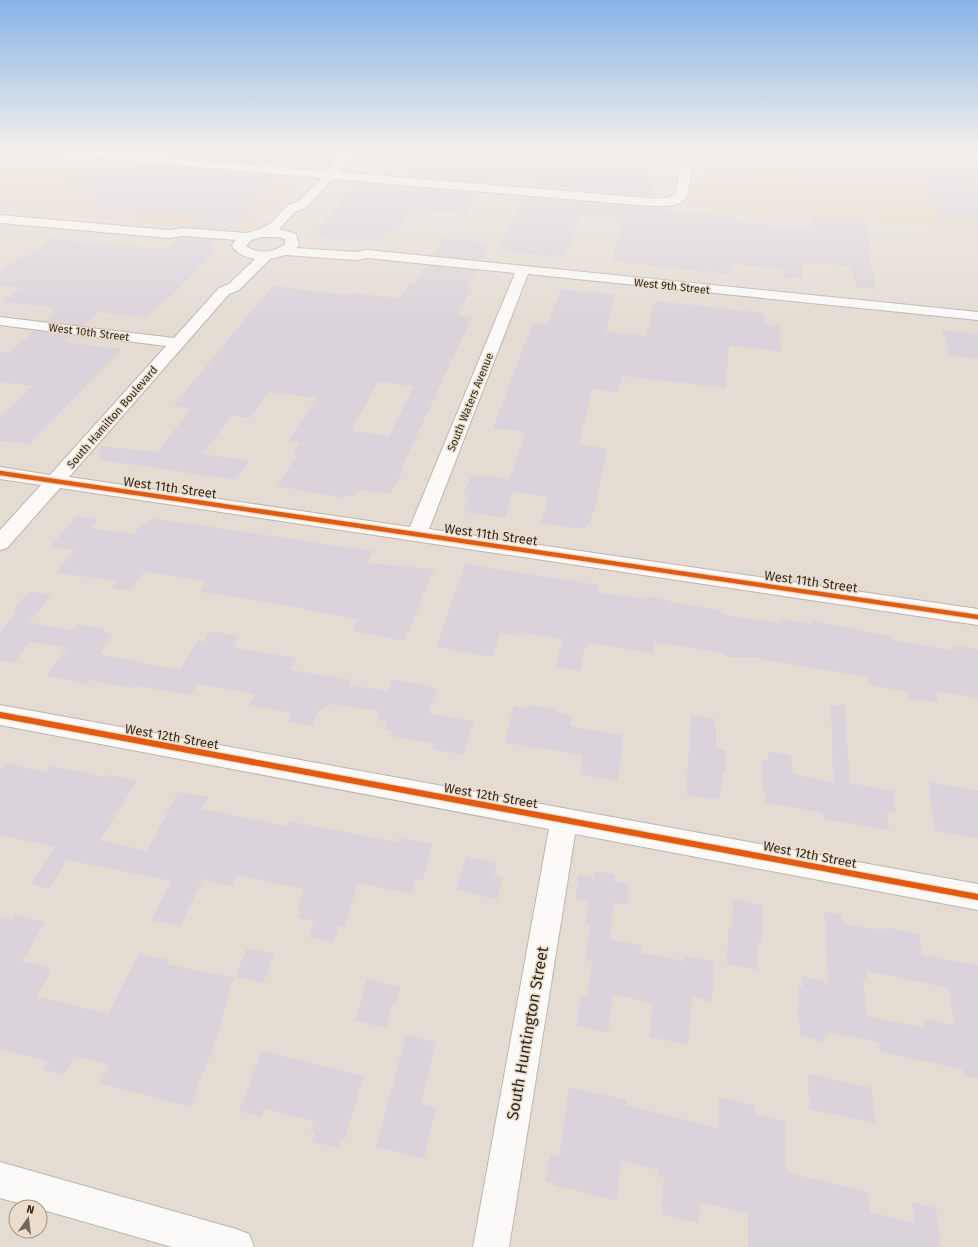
<svg xmlns="http://www.w3.org/2000/svg" width="978" height="1247" viewBox="0 0 978 1247" font-family="'Fira Sans',sans-serif">
  <rect width="100%" height="100%" fill="#e4dcd3"/>
  <path fill="#e6d7c6" d="M 518,151 L 801,151 L 978,164 L 978,231 L 683,204 L 698,179 L 706,171 L 702,166 L 682,162 L 658,167 L 515,156 Z
    M 0,153 L 302,179 L 250,231 L 240,232 L 0,209 Z"/>
  <path fill="#dad3db" fill-rule="evenodd" d="M 139,151 L 295,151 L 294,152 L 301,153 L 287,166 L 139,154 Z
    M 721,151 L 751,151 L 749,179 L 718,177 Z
    M 798,151 L 952,151 L 957,163 L 965,164 L 978,195 L 978,221 L 938,218 L 924,174 L 798,164 Z
    M 428,155 L 651,173 L 650,180 L 653,180 L 649,196 L 529,186 L 532,181 L 486,178 L 483,183 L 408,176 L 420,160 L 424,161 Z
    M 92,162 L 139,166 L 139,164 L 278,176 L 250,203 L 255,204 L 229,230 L 190,227 L 200,217 L 81,206 L 100,193 L 96,192 L 103,187 L 61,184 Z
    M 356,184 L 381,185 L 478,193 L 466,214 L 412,209 L 396,233 L 386,232 L 380,240 L 369,239 L 367,242 L 312,236 Z
    M 524,197 L 692,212 L 737,217 L 736,222 L 811,229 L 810,218 L 812,217 L 866,222 L 872,253 L 868,252 L 876,289 L 856,287 L 852,267 L 801,262 L 802,279 L 784,277 L 784,269 L 732,264 L 732,269 L 727,268 L 727,274 L 724,274 L 612,261 L 623,222 L 616,222 L 616,219 L 581,216 L 565,257 L 498,251 Z
    M 178,238 L 219,240 L 209,250 L 217,251 L 166,301 L 164,301 L 147,317 L 99,312 L 83,326 L 45,321 L 55,313 L 50,312 L 55,308 L 3,302 L 20,288 L 0,285 L 0,272 L 19,258 L 23,259 L 51,239 L 166,249 Z
    M 443,239 L 491,242 L 482,260 L 432,255 Z
    M 426,265 L 476,271 L 467,288 L 472,288 L 457,316 L 472,317 L 404,463 L 402,469 L 404,469 L 390,494 L 358,490 L 354,497 L 345,496 L 344,498 L 277,486 L 297,455 L 293,454 L 300,443 L 288,441 L 316,398 L 269,392 L 250,418 L 232,416 L 202,454 L 250,460 L 237,480 L 100,460 L 101,446 L 157,452 L 191,409 L 174,406 L 176,402 L 273,286 L 348,295 L 349,293 L 400,298 L 411,282 L 415,283 ZM 378,382 L 414,386 L 389,436 L 351,431 Z
    M 561,289 L 615,295 L 606,332 L 646,336 L 654,303 L 657,304 L 658,301 L 764,313 L 765,325 L 779,326 L 781,351 L 729,346 L 726,388 L 622,376 L 618,392 L 593,389 L 579,444 L 607,449 L 594,514 L 592,513 L 590,524 L 587,523 L 585,529 L 541,523 L 548,497 L 513,492 L 506,518 L 463,512 L 469,496 L 463,495 L 471,476 L 481,477 L 482,475 L 509,479 L 525,432 L 493,428 L 532,324 L 548,325 Z
    M 942,330 L 978,334 L 978,359 L 950,356 Z
    M 34,331 L 72,336 L 64,342 L 122,349 L 29,444 L 0,441 L 0,417 L 33,386 L 0,382 L 0,352 L 9,353 Z
    M 76,516 L 99,519 L 91,528 L 134,534 L 142,524 L 146,525 L 151,518 L 373,551 L 367,563 L 434,569 L 405,641 L 355,632 L 356,631 L 352,630 L 357,619 L 303,610 L 304,608 L 200,592 L 206,581 L 144,572 L 130,591 L 112,588 L 117,581 L 56,573 L 74,550 L 51,546 Z
    M 465,564 L 599,585 L 598,592 L 646,599 L 647,596 L 670,600 L 669,602 L 721,610 L 721,614 L 781,623 L 781,619 L 812,624 L 812,621 L 891,636 L 891,640 L 955,650 L 954,645 L 978,649 L 978,698 L 936,691 L 938,703 L 909,698 L 908,692 L 868,685 L 868,677 L 761,659 L 761,657 L 726,657 L 726,654 L 666,644 L 655,643 L 653,653 L 588,643 L 587,648 L 585,647 L 580,671 L 556,667 L 562,639 L 519,632 L 518,636 L 500,633 L 493,657 L 436,647 Z
    M 29,591 L 51,595 L 29,623 L 73,630 L 78,624 L 106,629 L 103,632 L 113,634 L 100,654 L 180,670 L 198,640 L 204,642 L 210,631 L 239,636 L 233,647 L 297,658 L 291,670 L 351,680 L 349,685 L 388,691 L 392,679 L 437,688 L 428,713 L 474,721 L 464,755 L 432,749 L 434,744 L 391,736 L 392,731 L 384,729 L 386,722 L 377,720 L 380,711 L 328,704 L 326,708 L 318,711 L 312,726 L 287,722 L 291,713 L 249,705 L 255,694 L 197,684 L 191,695 L 139,686 L 137,688 L 125,686 L 124,687 L 90,680 L 87,684 L 46,676 L 67,648 L 29,642 L 14,663 L 0,661 L 0,632 L 16,612 L 12,611 Z
    M 530,705 L 555,709 L 555,711 L 572,715 L 570,726 L 624,735 L 618,781 L 580,774 L 583,755 L 504,743 L 514,706 L 529,709 Z
    M 831,705 L 845,705 L 850,783 L 894,791 L 896,812 L 887,810 L 889,830 L 823,819 L 823,813 L 765,803 L 765,791 L 763,791 L 763,786 L 761,786 L 761,760 L 768,761 L 768,751 L 791,755 L 793,774 L 833,782 Z
    M 691,715 L 714,718 L 714,727 L 716,727 L 716,748 L 726,750 L 726,772 L 723,772 L 720,799 L 715,798 L 714,800 L 686,794 Z
    M 5,763 L 46,772 L 50,766 L 107,777 L 109,774 L 137,781 L 100,840 L 147,851 L 178,792 L 208,797 L 202,809 L 286,826 L 288,821 L 397,842 L 399,837 L 433,844 L 423,881 L 416,879 L 412,894 L 358,883 L 344,927 L 339,926 L 333,943 L 308,937 L 314,921 L 298,918 L 300,912 L 297,911 L 304,889 L 236,875 L 232,886 L 203,879 L 180,926 L 151,920 L 171,881 L 67,860 L 49,889 L 31,884 L 55,847 L 0,835 L 0,770 Z
    M 928,782 L 978,791 L 978,839 L 935,831 Z
    M 466,856 L 497,864 L 494,876 L 503,878 L 497,900 L 455,889 Z
    M 594,871 L 615,874 L 614,881 L 629,884 L 627,905 L 614,903 L 610,939 L 642,946 L 641,953 L 685,961 L 685,956 L 714,961 L 712,1002 L 692,997 L 688,1045 L 650,1037 L 652,1003 L 613,994 L 608,1033 L 576,1026 L 581,996 L 587,997 L 592,960 L 585,959 L 591,926 L 586,925 L 589,902 L 575,899 L 578,875 L 593,877 Z
    M 733,899 L 763,906 L 762,943 L 758,942 L 757,970 L 727,964 L 728,926 L 732,927 Z
    M 824,911 L 841,914 L 841,919 L 845,920 L 845,924 L 884,930 L 884,927 L 919,934 L 922,955 L 978,965 L 978,1079 L 963,1076 L 962,1069 L 880,1052 L 879,1042 L 828,1032 L 828,1037 L 825,1036 L 825,1043 L 800,1035 L 800,1022 L 797,1022 L 799,987 L 802,987 L 802,976 L 828,983 ZM 866,971 L 949,988 L 954,1025 L 924,1019 L 926,1028 L 867,1016 L 863,978 L 867,979 Z
    M 15,915 L 45,922 L 22,961 L 52,969 L 37,996 L 108,1014 L 139,953 L 169,960 L 167,964 L 234,978 L 220,1026 L 221,1027 L 190,1107 L 100,1083 L 109,1065 L 74,1056 L 64,1075 L 43,1069 L 47,1061 L 0,1049 L 0,917 L 12,920 Z
    M 247,948 L 275,954 L 263,983 L 235,977 Z
    M 367,979 L 401,987 L 396,1003 L 392,1006 L 386,1028 L 355,1021 Z
    M 406,1035 L 436,1042 L 421,1104 L 436,1108 L 424,1159 L 376,1147 Z
    M 262,1051 L 364,1076 L 345,1139 L 341,1138 L 338,1148 L 312,1142 L 315,1132 L 310,1131 L 314,1121 L 264,1109 L 261,1117 L 239,1111 Z
    M 808,1074 L 872,1088 L 875,1123 L 809,1109 Z
    M 569,1087 L 627,1100 L 626,1105 L 718,1128 L 719,1097 L 755,1106 L 755,1114 L 785,1121 L 785,1166 L 788,1166 L 788,1173 L 868,1192 L 870,1212 L 915,1223 L 912,1202 L 936,1208 L 941,1247 L 748,1247 L 748,1214 L 700,1202 L 699,1223 L 661,1214 L 664,1177 L 657,1176 L 658,1170 L 621,1160 L 617,1201 L 554,1185 L 555,1183 L 546,1181 L 550,1154 L 559,1156 Z"/>
  <g fill="none" stroke-linecap="round" stroke-linejoin="round">
    <defs>
      <path id="minor" d="M 41,151 L 83,151 L 326,171 L 345,151 L 356,151 L 338,172 L 649,198 L 668,198 L 675,195 L 680,170 L 686,167 L 692,170 L 687,197 C 679,208 661,206 649,206 L 332,179 L 307,207 L 295,212 L 279,229 L 296,234 L 299,245 L 296,248 L 356,252 L 367,250 L 978,312 L 978,320 L 528,274 L 429,529 L 978,609 L 978,625 L 60,488 L 7,548 L 0,550 L 0,530 L 41,485 L 0,479 L 0,467 L 50,475 L 166,346 L 0,325 L 0,317 L 174,338 L 219,288 L 229,284 L 255,259 C 246,257 236,254 232,245 L 236,240 L 184,236 L 169,238 L 0,223 L 0,215 L 169,230 L 184,228 L 246,233 L 257,230 L 270,224 L 287,206 L 299,201 L 321,178 L 46,154 ZM 262,237 L 278,237 L 285,239 L 285,244 C 274,253 258,254 246,246 L 251,240 ZM 285,255 L 356,260 L 367,258 L 515,273 L 410,527 L 69,477 L 229,294 L 239,290 L 270,259 Z
        M 0,705 L 978,884 L 978,910 L 575,834 L 509,1247 L 473,1247 L 549,829 L 0,725 Z
        M 0,1162 L 236,1229 L 249,1234 L 254,1247 L 172,1247 L 40,1209 L 40,1207 L 33,1207 L 0,1198 Z"/>
    </defs>
    <use href="#minor" stroke="#bcb6ae" stroke-width="2"/>
    <use href="#minor" fill="#fbfaf8" fill-rule="evenodd"/>
    <defs>
      <path id="cycleway-far1" d="M 0,473 L 978,617"/>
      <path id="cycleway" d="M 0,715 L 978,897"/>
    </defs>
    <use href="#cycleway-far1" stroke="#ecddcb" stroke-width="7"/>
    <use href="#cycleway" stroke="#ecddcb" stroke-width="8"/>
    <use href="#cycleway-far1" stroke="#e8590c" stroke-width="4.5"/>
    <use href="#cycleway" stroke="#e8590c" stroke-width="6"/>
  </g>
  <linearGradient id="sky" x2="0" y2="1"><stop stop-color="#88b4e6"/><stop offset="0.46" stop-color="#f3efeb"/><stop offset="1" stop-color="#f3efeb" stop-opacity="0"/></linearGradient>
  <rect width="978" height="325" fill="url(#sky)"/>
  <g text-anchor="middle" stroke-width="3" stroke-linejoin="round" paint-order="stroke">
    <g font-size="11" fill="#302a23" stroke="#ecddcb">
      <text transform="translate(672 286) rotate(6)" y="4">West 9th Street</text>
      <text transform="translate(89 332) rotate(7)" y="4">West 10th Street</text>
      <text transform="translate(470 402) rotate(-68)" y="4">South Waters Avenue</text>
      <text transform="translate(112 417) rotate(-49)" y="4">South Hamilton Boulevard</text>
    </g>
    <g font-size="13" fill="#302a23" stroke="#ecddcb">
      <text transform="translate(170 487) rotate(8)" y="5">West 11th Street</text>
      <text transform="translate(491 534) rotate(8)" y="5">West 11th Street</text>
      <text transform="translate(811 581) rotate(8)" y="5">West 11th Street</text>
      <text transform="translate(172 736) rotate(10)" y="5">West 12th Street</text>
      <text transform="translate(491 795) rotate(10)" y="5">West 12th Street</text>
      <text transform="translate(810 854) rotate(11)" y="5">West 12th Street</text>
    </g>
    <g font-size="16" fill="#302a23" stroke="#ecddcb">
      <text transform="translate(527 1033) rotate(-80)" y="6">South Huntington Street</text>
    </g>
  </g>
  <g transform="translate(28 1219) rotate(14)"><circle r="19" fill="#ecddcb" stroke="#a19588"/>
  <path d="M0-3L7 15L0 10L-7 15Z" fill="#6f6861"/>
  <text y="-6" font-size="11" font-weight="bold" text-anchor="middle" fill="#302a23">N</text>
  </g>
</svg>
